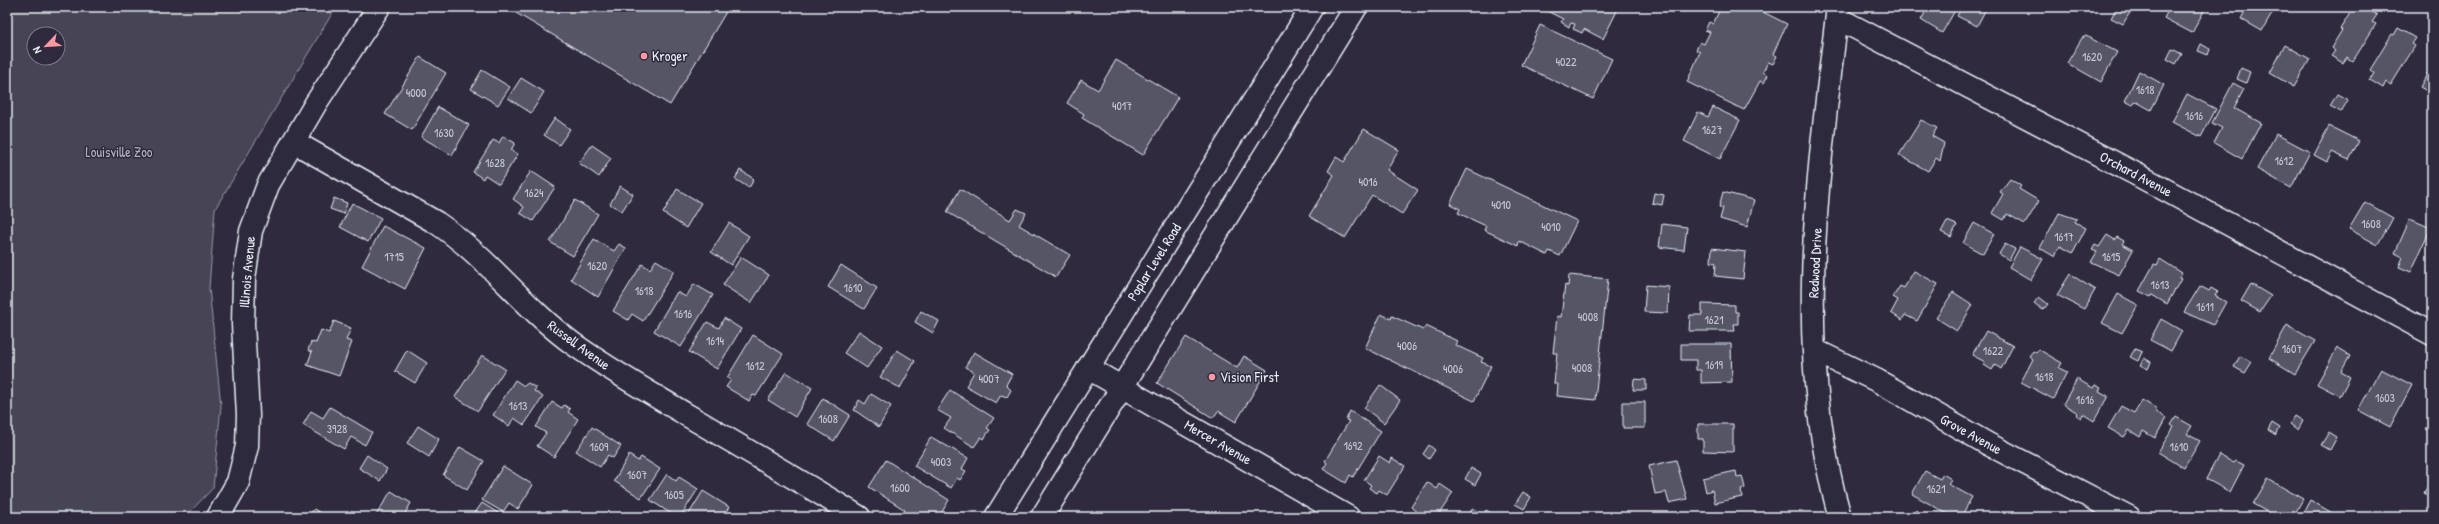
<svg xmlns="http://www.w3.org/2000/svg" width="2439" height="524" viewBox="0 0 2439 524" font-family="'Patrick Hand',sans-serif">
  <rect width="100%" height="100%" fill="#2f2a3d"/>
  <filter id="ink" filterUnits="userSpaceOnUse"><feTurbulence type="fractalNoise" baseFrequency=".025" numOctaves="2"/><feDisplacementMap in="SourceGraphic" scale="8" xChannelSelector="R" yChannelSelector="G"/><feConvolveMatrix kernelMatrix="1 2 1 2 8 2 1 2 1" color-interpolation-filters="sRGB"/></filter>
  <g filter="url(#ink)">
    <path fill="#464455" stroke="#979aa6" fill-rule="evenodd" d="M 7,7 L 336,7 L 215,209 L 209,288 L 221,406 L 213,488 L 185,517 L 7,517 ZM 34,34 L 58,34 L 58,58 L 34,58 Z"/>
    <path fill="#575565" stroke="#e8f1f8" d="M 506,7 L 729,7 L 670,105 Z
      M 1539,7 L 1619,7 L 1603,39 L 1584,29 L 1582,33 L 1573,29 L 1575,24 L 1571,23 L 1569,27 L 1561,22 L 1563,19 Z
      M 1725,7 L 1753,7 L 1787,24 L 1773,54 L 1777,56 L 1773,64 L 1768,62 L 1763,72 L 1768,75 L 1764,83 L 1760,81 L 1744,110 L 1687,82 L 1700,52 L 1696,50 L 1700,42 L 1704,44 L 1710,32 L 1705,30 L 1709,22 L 1713,24 L 1720,9 L 1723,11 Z
      M 1928,7 L 1957,7 L 1942,33 L 1921,20 Z
      M 1962,7 L 1987,7 L 1977,26 L 1957,16 Z
      M 2117,7 L 2132,9 L 2123,24 L 2111,18 Z
      M 2170,7 L 2206,7 L 2192,33 L 2164,18 Z
      M 2247,7 L 2276,7 L 2262,31 L 2241,19 Z
      M 2356,7 L 2364,7 L 2377,15 L 2372,22 L 2376,24 L 2353,61 L 2347,57 L 2343,63 L 2331,56 L 2335,51 L 2331,48 L 2342,30 L 2340,29 L 2352,10 L 2354,11 Z
      M 1540,25 L 1612,59 L 1593,99 L 1521,65 Z
      M 2398,28 L 2415,38 L 2411,44 L 2415,46 L 2391,85 L 2386,82 L 2383,88 L 2370,80 L 2374,73 L 2370,70 L 2392,34 L 2394,35 Z
      M 2086,36 L 2117,52 L 2101,82 L 2067,63 L 2082,38 Z
      M 2201,44 L 2210,49 L 2208,55 L 2198,51 Z
      M 2285,45 L 2310,59 L 2294,87 L 2270,73 Z
      M 2172,49 L 2182,54 L 2176,64 L 2167,59 Z
      M 420,57 L 446,73 L 412,130 L 385,114 Z
      M 1116,60 L 1178,97 L 1143,155 L 1082,118 L 1084,114 L 1067,103 L 1081,80 L 1098,90 Z
      M 2432,65 L 2432,94 L 2420,87 Z
      M 2241,68 L 2250,72 L 2246,83 L 2237,79 Z
      M 482,70 L 510,87 L 498,105 L 471,89 Z
      M 2139,71 L 2164,85 L 2151,110 L 2135,101 L 2133,105 L 2125,101 Z
      M 521,78 L 544,92 L 531,113 L 508,98 Z
      M 2233,83 L 2244,89 L 2234,108 L 2261,123 L 2242,159 L 2214,143 L 2222,128 L 2212,123 Z
      M 2187,94 L 2216,109 L 2201,137 L 2172,122 Z
      M 2337,94 L 2348,100 L 2341,112 L 2330,106 Z
      M 438,107 L 469,125 L 452,155 L 421,137 Z
      M 1713,107 L 1740,120 L 1720,159 L 1684,141 L 1698,112 L 1708,117 Z
      M 555,118 L 570,129 L 559,145 L 544,135 Z
      M 1921,120 L 1937,128 L 1932,136 L 1944,143 L 1940,161 L 1936,158 L 1928,171 L 1899,155 Z
      M 2329,126 L 2359,141 L 2349,160 L 2332,152 L 2327,162 L 2314,155 Z
      M 1364,129 L 1399,150 L 1387,170 L 1418,190 L 1402,214 L 1372,195 L 1345,238 L 1309,216 L 1334,175 L 1328,171 L 1336,157 L 1344,162 Z
      M 2276,134 L 2310,152 L 2291,188 L 2257,169 Z
      M 503,136 L 515,143 L 511,150 L 518,154 L 499,184 L 485,175 L 483,179 L 473,172 L 493,140 L 499,143 Z
      M 592,145 L 611,158 L 599,177 L 579,163 Z
      M 1467,169 L 1577,221 L 1560,256 L 1549,251 L 1547,255 L 1519,241 L 1518,246 L 1484,230 L 1486,226 L 1458,213 L 1460,209 L 1450,204 Z
      M 740,170 L 754,179 L 749,188 L 735,179 Z
      M 531,171 L 555,187 L 533,221 L 520,213 L 524,207 L 513,199 Z
      M 2010,179 L 2021,186 L 2019,189 L 2039,201 L 2025,224 L 2007,214 L 2004,220 L 1992,213 L 2003,194 L 2000,192 Z
      M 620,186 L 633,194 L 622,211 L 610,204 Z
      M 677,189 L 701,203 L 686,228 L 663,213 Z
      M 960,189 L 1010,220 L 1017,209 L 1026,213 L 1019,225 L 1070,255 L 1056,277 L 947,212 Z
      M 1723,192 L 1754,200 L 1747,227 L 1720,219 L 1723,208 L 1719,207 Z
      M 1654,193 L 1664,195 L 1662,205 L 1652,203 Z
      M 334,198 L 347,203 L 344,214 L 330,209 Z
      M 575,200 L 598,214 L 573,256 L 550,242 Z
      M 2365,202 L 2393,218 L 2378,245 L 2349,229 Z
      M 352,203 L 381,218 L 368,242 L 340,227 Z
      M 2059,213 L 2077,219 L 2075,222 L 2086,228 L 2073,253 L 2060,246 L 2055,257 L 2040,248 Z
      M 2410,219 L 2431,228 L 2411,272 L 2399,267 L 2403,257 L 2395,253 Z
      M 1947,221 L 1957,225 L 1951,237 L 1941,232 Z
      M 729,223 L 749,236 L 731,265 L 711,252 Z
      M 1974,223 L 1994,234 L 1983,254 L 1963,243 Z
      M 1662,224 L 1687,227 L 1684,250 L 1659,247 Z
      M 383,226 L 426,248 L 405,289 L 362,266 Z
      M 2107,235 L 2115,240 L 2117,237 L 2124,241 L 2122,244 L 2133,250 L 2119,275 L 2091,262 L 2097,252 L 2092,250 L 2095,245 L 2099,247 Z
      M 594,239 L 614,251 L 619,244 L 626,248 L 598,297 L 571,279 Z
      M 2005,244 L 2015,249 L 2009,260 L 1999,254 Z
      M 2020,247 L 2043,259 L 2031,280 L 2009,267 Z
      M 1712,248 L 1746,252 L 1743,279 L 1715,276 L 1716,263 L 1711,262 Z
      M 741,257 L 769,275 L 751,303 L 723,285 Z
      M 2160,259 L 2182,273 L 2179,278 L 2181,279 L 2167,304 L 2152,295 L 2151,297 L 2139,291 L 2154,264 L 2157,265 Z
      M 656,260 L 674,271 L 643,321 L 632,314 L 628,320 L 613,311 L 642,264 L 650,269 Z
      M 841,265 L 877,288 L 864,309 L 828,287 Z
      M 1914,271 L 1938,284 L 1917,321 L 1905,315 L 1902,320 L 1891,313 L 1898,300 L 1893,297 L 1900,286 L 1904,288 Z
      M 2070,274 L 2095,290 L 2084,309 L 2057,295 Z
      M 1569,275 L 1608,279 L 1595,400 L 1557,396 L 1558,384 L 1554,384 L 1557,353 L 1553,353 L 1557,316 L 1561,317 L 1565,285 L 1568,286 Z
      M 694,284 L 713,295 L 681,347 L 654,331 L 677,292 L 686,297 Z
      M 2251,284 L 2271,296 L 2260,312 L 2241,301 Z
      M 1646,285 L 1669,287 L 1668,313 L 1644,312 Z
      M 2200,286 L 2209,291 L 2211,288 L 2218,292 L 2215,296 L 2226,302 L 2213,325 L 2184,312 Z
      M 1953,292 L 1973,305 L 1957,331 L 1936,318 Z
      M 2118,294 L 2138,305 L 2122,333 L 2102,323 Z
      M 2039,297 L 2048,304 L 2043,310 L 2034,303 Z
      M 1702,304 L 1735,305 L 1735,312 L 1738,312 L 1738,324 L 1734,324 L 1735,331 L 1689,331 L 1690,315 L 1702,315 Z
      M 921,311 L 939,321 L 933,333 L 915,322 Z
      M 1381,314 L 1391,319 L 1392,316 L 1423,330 L 1426,326 L 1457,341 L 1455,345 L 1483,358 L 1481,362 L 1491,366 L 1474,401 L 1365,348 Z
      M 724,318 L 741,329 L 717,369 L 689,352 L 707,322 L 719,328 Z
      M 2161,319 L 2182,331 L 2171,351 L 2150,340 Z
      M 334,321 L 351,328 L 346,340 L 352,342 L 339,376 L 307,365 L 312,352 L 308,350 L 311,342 L 316,343 L 321,330 L 329,333 Z
      M 2287,325 L 2315,341 L 2295,374 L 2269,358 Z
      M 859,331 L 882,346 L 867,368 L 844,353 Z
      M 1986,331 L 2013,346 L 2001,369 L 1995,365 L 1992,370 L 1984,365 L 1985,362 L 1972,355 Z
      M 753,335 L 783,354 L 756,396 L 753,395 L 749,401 L 726,387 L 731,380 L 727,378 Z
      M 1186,337 L 1237,368 L 1244,356 L 1267,370 L 1236,422 L 1218,411 L 1213,418 L 1157,383 Z
      M 1681,344 L 1731,344 L 1732,382 L 1701,383 L 1701,370 L 1696,370 L 1696,360 L 1681,360 Z
      M 2337,348 L 2350,356 L 2341,372 L 2350,377 L 2340,396 L 2317,384 Z
      M 2038,349 L 2062,363 L 2059,368 L 2067,372 L 2053,399 L 2021,382 L 2033,359 L 2029,356 L 2033,351 L 2036,353 Z
      M 2135,349 L 2142,352 L 2138,361 L 2130,357 Z
      M 407,350 L 427,363 L 415,383 L 395,371 Z
      M 897,350 L 915,361 L 900,388 L 880,377 Z
      M 974,352 L 1012,374 L 1006,385 L 1011,390 L 1007,397 L 1001,395 L 996,403 L 966,386 L 974,372 L 965,367 Z
      M 482,355 L 505,369 L 478,411 L 455,397 Z
      M 2240,356 L 2252,362 L 2245,373 L 2234,367 Z
      M 2144,358 L 2151,362 L 2148,369 L 2140,365 Z
      M 2381,369 L 2412,385 L 2390,427 L 2358,410 Z
      M 786,372 L 812,388 L 795,417 L 768,400 Z
      M 1634,379 L 1646,380 L 1646,390 L 1633,390 Z
      M 2077,379 L 2093,388 L 2095,385 L 2101,388 L 2099,391 L 2108,396 L 2094,421 L 2083,414 L 2081,418 L 2076,415 L 2078,413 L 2063,404 Z
      M 515,380 L 524,386 L 528,383 L 536,388 L 534,391 L 543,397 L 524,425 L 514,418 L 509,426 L 493,415 Z
      M 1380,385 L 1400,400 L 1384,423 L 1364,408 Z
      M 950,390 L 994,418 L 987,428 L 990,430 L 987,434 L 984,439 L 981,437 L 974,447 L 944,428 L 951,418 L 937,410 Z
      M 871,394 L 891,406 L 879,427 L 854,410 L 859,400 L 865,404 Z
      M 823,398 L 850,415 L 834,441 L 807,424 Z
      M 2142,400 L 2157,409 L 2155,411 L 2166,418 L 2155,438 L 2143,431 L 2140,437 L 2129,430 L 2124,437 L 2108,428 L 2121,406 L 2134,413 Z
      M 552,402 L 562,408 L 564,405 L 570,409 L 568,412 L 578,419 L 554,457 L 537,446 L 546,433 L 536,427 Z
      M 1623,402 L 1645,402 L 1645,428 L 1623,428 Z
      M 330,407 L 372,432 L 365,445 L 351,437 L 344,449 L 303,425 L 311,411 L 323,418 Z
      M 1350,411 L 1381,431 L 1353,477 L 1350,475 L 1346,483 L 1323,469 L 1327,463 L 1325,461 L 1349,421 L 1346,420 Z
      M 2295,416 L 2303,421 L 2298,430 L 2290,424 Z
      M 2176,417 L 2192,426 L 2187,434 L 2200,441 L 2184,468 L 2158,452 L 2174,427 L 2171,425 Z
      M 2431,419 L 2432,420 L 2432,433 L 2425,429 Z
      M 2272,423 L 2280,428 L 2276,435 L 2268,430 Z
      M 1698,424 L 1733,424 L 1733,452 L 1703,451 L 1703,439 L 1698,439 Z
      M 418,426 L 439,439 L 429,457 L 407,443 Z
      M 592,427 L 621,446 L 613,458 L 608,455 L 600,467 L 576,451 Z
      M 2329,432 L 2337,437 L 2330,450 L 2321,445 Z
      M 931,437 L 968,458 L 962,469 L 966,471 L 960,480 L 957,478 L 951,488 L 914,466 Z
      M 1429,445 L 1435,450 L 1429,459 L 1423,454 Z
      M 460,447 L 484,461 L 467,490 L 443,475 Z
      M 367,455 L 387,469 L 380,481 L 359,468 Z
      M 629,455 L 638,461 L 641,457 L 660,469 L 641,498 L 614,481 Z
      M 2219,455 L 2234,463 L 2236,461 L 2244,465 L 2230,492 L 2206,479 Z
      M 1379,456 L 1390,463 L 1392,458 L 1405,466 L 1387,495 L 1379,490 L 1377,493 L 1369,488 L 1371,485 L 1364,480 Z
      M 886,460 L 949,500 L 939,517 L 908,517 L 903,514 L 905,510 L 869,487 Z
      M 1676,460 L 1687,499 L 1669,503 L 1666,492 L 1655,494 L 1649,466 Z
      M 503,466 L 533,485 L 518,509 L 509,503 L 503,512 L 482,500 Z
      M 1471,468 L 1481,474 L 1475,485 L 1465,479 Z
      M 1736,471 L 1737,477 L 1742,476 L 1745,488 L 1741,490 L 1742,497 L 1715,503 L 1712,490 L 1706,492 L 1703,478 Z
      M 1925,471 L 1940,479 L 1943,474 L 1951,479 L 1948,484 L 1972,497 L 1961,517 L 1953,517 L 1912,494 Z
      M 667,474 L 676,481 L 679,477 L 698,489 L 680,517 L 676,517 L 650,500 Z
      M 2432,477 L 2432,498 L 2424,493 Z
      M 2268,479 L 2303,499 L 2293,517 L 2276,517 L 2253,504 Z
      M 1427,482 L 1437,489 L 1440,484 L 1453,493 L 1437,517 L 1425,515 L 1422,517 L 1411,507 Z
      M 391,491 L 411,503 L 403,517 L 375,517 Z
      M 703,491 L 729,507 L 723,517 L 687,517 Z
      M 1523,492 L 1531,497 L 1524,509 L 1515,504 Z
      M 2310,500 L 2334,514 L 2333,517 L 2301,517 Z
      M 482,503 L 498,513 L 496,517 L 481,517 L 475,513 Z
      M 1473,508 L 1483,515 L 1486,510 L 1497,517 L 1467,517 Z
      M 314,509 L 325,516 L 326,517 L 308,517 Z
      M 1917,510 L 1921,517 L 1907,517 Z"/>
    <g fill="none" stroke-linecap="round" stroke-linejoin="round">
      <defs>
        <path id="minor" d="M 1838,7 C 1818,175 1792,352 1840,517
          M 1837,18 L 2134,173 L 2432,334
          M 294,142 L 437,223 C 489,258 523,307 572,343 C 608,369 649,392 687,415 C 745,449 802,482 859,517
          M 1814,350 L 1878,381 L 1988,444 L 2129,517
          M 1088,368 L 1348,517
          M 218,517 L 238,482 L 247,446 L 248,415 L 243,324 L 244,279 L 251,231 L 268,185 L 316,103 L 379,7"/>
        <path id="major" d="M 996,517 L 1312,7
          M 1042,517 L 1356,7"/>
      </defs>
      <use href="#minor" stroke="#e8f1f8" stroke-width="25"/>
      <use href="#major" stroke="#e8f1f8" stroke-width="25"/>
      <use href="#minor" stroke="#2f2a3d" stroke-width="22"/>
      <use href="#major" stroke="#2f2a3d" stroke-width="22"/>
    </g>
  </g>
  <g fill="#ff9aa2" stroke="#2f2a3d" stroke-width="1.5">
    <circle cx="644" cy="56" r="4"/>
    <circle cx="1212" cy="377" r="4"/>
  </g>
  <g text-anchor="middle" stroke-width="3" stroke-linejoin="round" paint-order="stroke">
    <g font-size="12" fill="#c4cad3">
      <text x="2092" y="61">1620</text>
      <text x="1566" y="66">4022</text>
      <text x="2145" y="94">1618</text>
      <text x="416" y="97">4000</text>
      <text x="1122" y="110">4017</text>
      <text x="2194" y="120">1616</text>
      <text x="1712" y="134">1627</text>
      <text x="444" y="137">1630</text>
      <text x="2284" y="165">1612</text>
      <text x="495" y="167">1628</text>
      <text x="1368" y="186">4016</text>
      <text x="534" y="197">1624</text>
      <text x="1501" y="209">4010</text>
      <text x="2371" y="228">1608</text>
      <text x="1551" y="231">4010</text>
      <text x="2064" y="241">1617</text>
      <text x="394" y="261">1715</text>
      <text x="2111" y="261">1615</text>
      <text x="597" y="270">1620</text>
      <text x="2160" y="289">1613</text>
      <text x="853" y="292">1610</text>
      <text x="644" y="295">1618</text>
      <text x="2205" y="311">1611</text>
      <text x="683" y="318">1616</text>
      <text x="1588" y="321">4008</text>
      <text x="1714" y="324">1621</text>
      <text x="715" y="345">1614</text>
      <text x="1407" y="350">4006</text>
      <text x="2292" y="353">1607</text>
      <text x="1993" y="355">1622</text>
      <text x="1714" y="369">1619</text>
      <text x="755" y="370">1612</text>
      <text x="1582" y="372">4008</text>
      <text x="1453" y="373">4006</text>
      <text x="2044" y="381">1618</text>
      <text x="989" y="383">4007</text>
      <text x="2385" y="402">1603</text>
      <text x="2085" y="404">1616</text>
      <text x="518" y="410">1613</text>
      <text x="828" y="423">1608</text>
      <text x="337" y="433">3928</text>
      <text x="1353" y="450">1692</text>
      <text x="599" y="451">1609</text>
      <text x="2179" y="451">1610</text>
      <text x="941" y="466">4003</text>
      <text x="637" y="479">1607</text>
      <text x="900" y="492">1600</text>
      <text x="1936" y="493">1621</text>
      <text x="674" y="499">1605</text>
    </g>
    <g font-size="14" fill="#e8f1f8" stroke="#2f2a3d" text-anchor="start">
      <text x="652" y="61">Kroger</text>
      <text x="1220" y="382">Vision First</text>
    </g>
    <g font-size="14" fill="#afb4bf" stroke="#2f2a3d">
      <text x="119" y="157">Louisville Zoo</text>
    </g>
    <g font-size="14" fill="#e8f1f8" stroke="#2f2a3d">
      <text transform="translate(2136 174) rotate(28)" y="5">Orchard Avenue</text>
      <text transform="translate(1154 262) rotate(-58)" y="5">Poplar Level Road</text>
      <text transform="translate(1815 263) rotate(-87)" y="5">Redwood Drive</text>
      <text transform="translate(247 272) rotate(-85)" y="5">Illinois Avenue</text>
      <text transform="translate(579 345) rotate(36)" y="5">Russell Avenue</text>
      <text transform="translate(1971 434) rotate(29)" y="5">Grove Avenue</text>
      <text transform="translate(1218 442) rotate(30)" y="5">Mercer Avenue</text>
    </g>
  </g>
  <rect width="2439" height="524" fill="none" stroke="#2f2a3d" stroke-width="24"/>
  <rect x="12" y="12" width="2415" height="500" fill="none" stroke="#e8f1f8" stroke-width="1.5" filter="url(#ink)"/>
  <g transform="translate(46 46) rotate(245)"><circle r="19" fill="#2f2a3d" stroke="#797a88"/>
  <path d="M0-3L7 15L0 10L-7 15Z" fill="#ff9aa2"/>
  <text y="-6" font-size="11" font-weight="bold" text-anchor="middle" fill="#e8f1f8">N</text>
  </g>
</svg>
